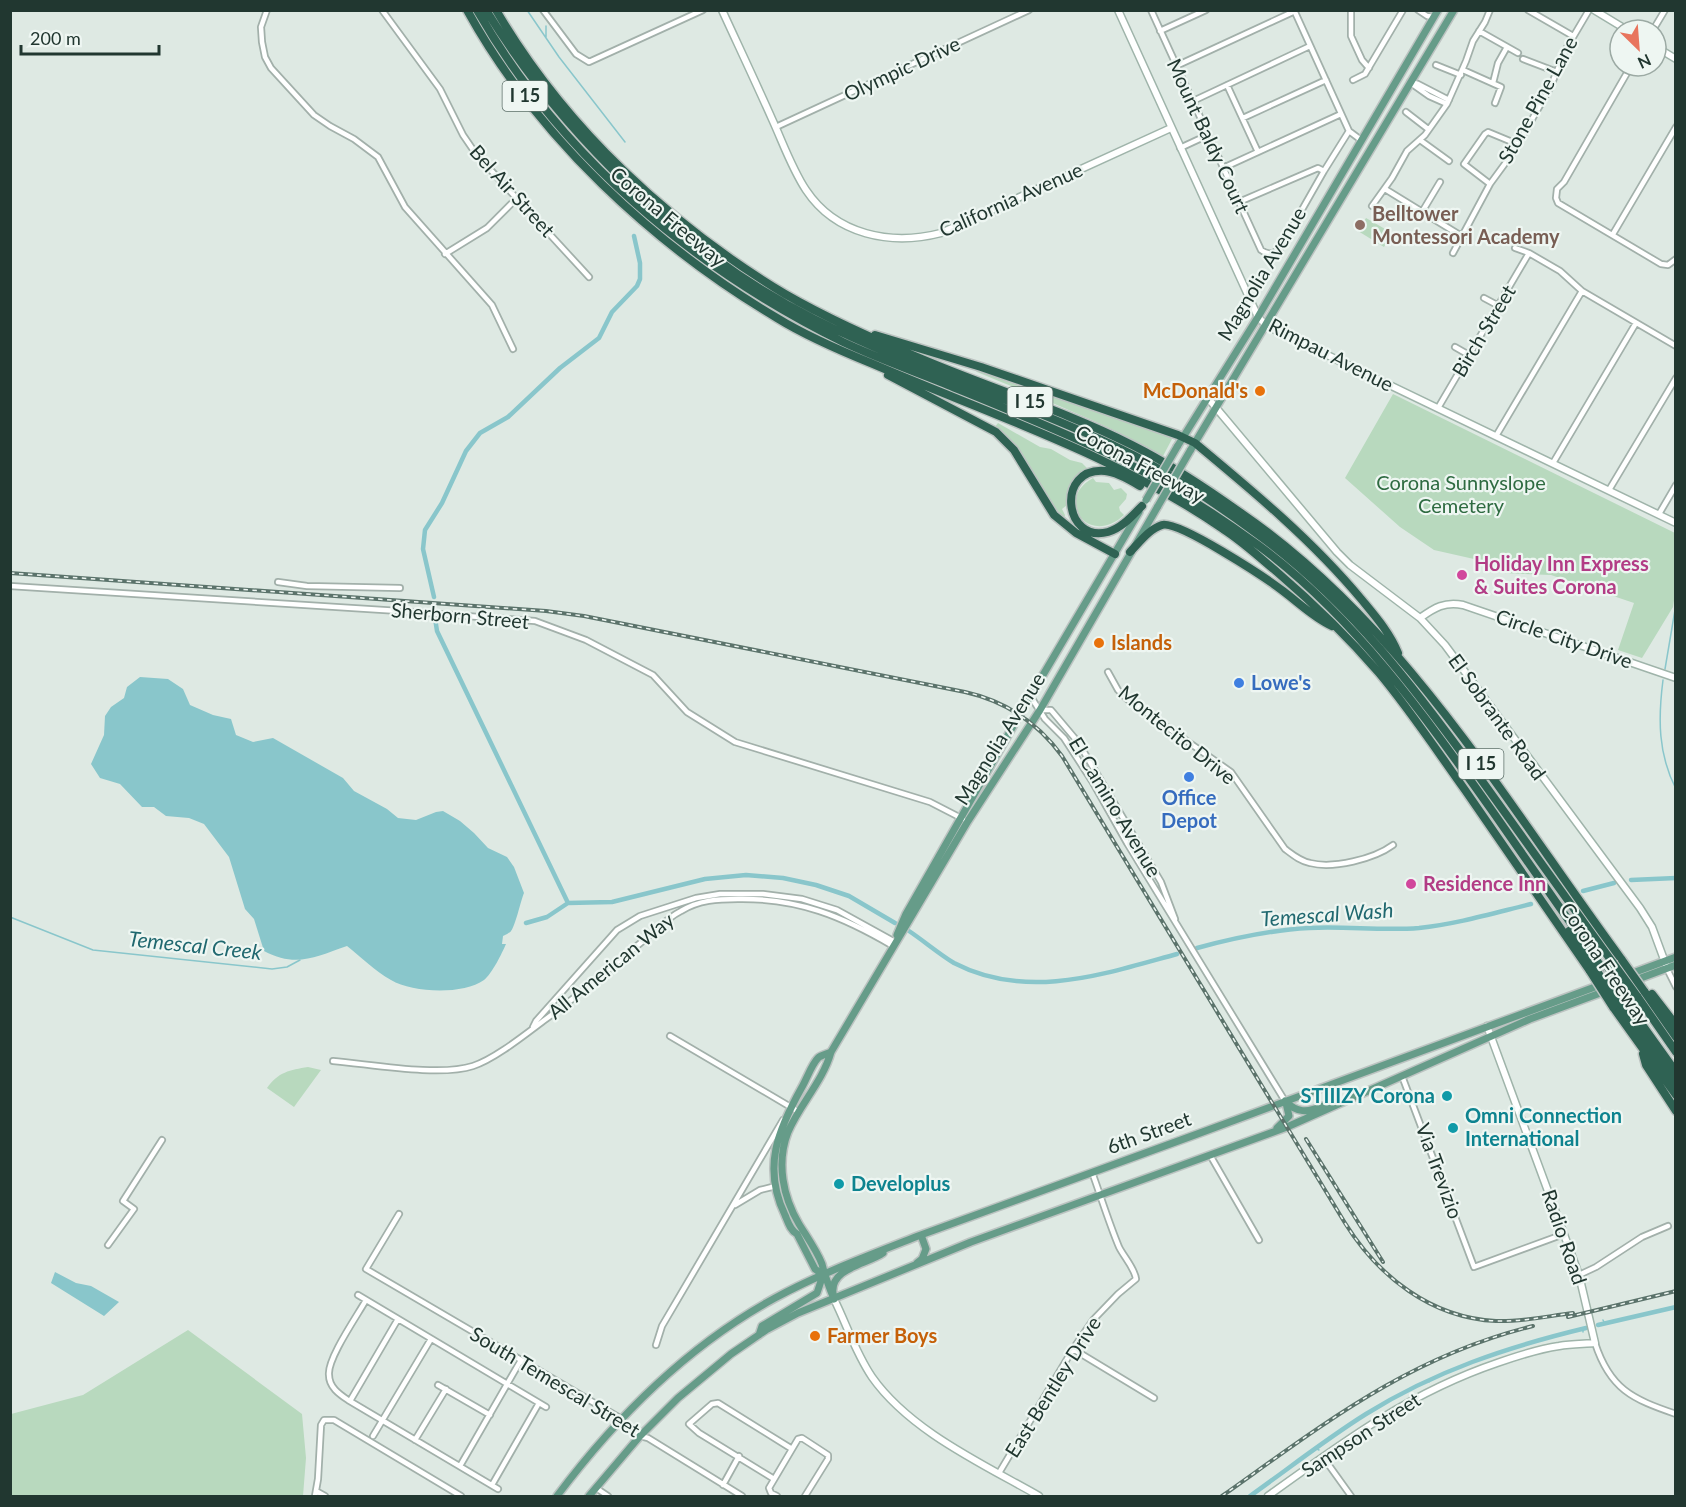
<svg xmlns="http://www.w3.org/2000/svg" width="1686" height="1507" viewBox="0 0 1686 1507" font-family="Lato,sans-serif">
  <rect width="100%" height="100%" fill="#dee9e3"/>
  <path fill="#b8d9be" d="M 1366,218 L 1392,233 L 1384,247 L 1358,231 Z
    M 979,370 L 1170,436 L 1172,439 L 1163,456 C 1104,422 1040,398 977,372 L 976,371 Z
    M 1393,394 L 1675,533 L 1676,588 L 1673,607 L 1642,658 L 1618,650 L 1634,603 L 1551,575 L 1503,573 L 1505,566 L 1434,550 L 1400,527 L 1345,478 Z
    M 998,423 L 1040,447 L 1051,449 L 1070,460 L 1082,463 L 1089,470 L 1068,492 L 1067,505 L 1062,509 L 1065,515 L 1064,519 L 994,428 Z
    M 1093,478 L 1096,482 L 1109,483 L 1114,490 L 1121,488 L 1127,494 L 1126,499 L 1119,507 L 1120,511 L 1124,515 C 1089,548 1053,500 1093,478 Z
    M 308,1067 L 321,1070 L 294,1107 L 267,1088 C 278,1072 290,1070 308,1067 Z
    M 188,1330 L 302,1414 L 306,1458 L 303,1496 L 11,1496 L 11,1414 L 83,1395 Z"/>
  <path fill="#89c6cb" d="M 140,677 L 168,679 L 183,689 L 190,705 L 213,715 L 231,719 L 236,735 L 253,742 L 273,738 L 343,778 L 354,791 L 387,809 L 398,818 L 416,820 L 436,812 L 443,811 L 460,821 L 474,833 L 488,848 L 507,857 L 514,867 L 524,893 C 521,900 515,927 511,931 C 511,932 504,936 503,936 L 502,944 L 506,944 C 502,953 492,974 484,980 C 463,995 413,993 391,980 C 375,971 361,957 347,946 C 315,957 296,968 264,951 L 254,919 L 245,909 L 229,857 L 204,824 L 189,818 L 166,816 L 154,807 L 142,807 L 120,784 L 100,778 L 91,764 L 104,735 L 105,716 L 111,707 L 124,698 L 127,687 Z
    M 55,1272 L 76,1283 L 91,1286 L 119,1302 L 104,1316 L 51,1283 Z"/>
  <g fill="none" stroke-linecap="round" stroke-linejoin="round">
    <path stroke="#89c6cb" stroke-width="1.5" d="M 527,10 L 559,57 L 625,142
      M 546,37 L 546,26
      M 1665,669 L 1676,604
      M 1663,680 C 1658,719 1658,754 1676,789
      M 10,917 L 93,950 L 272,969 L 287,967 L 300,960
      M 1603,1320 L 1604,1322
      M 1583,1329 L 1583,1332
      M 1428,1380 L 1429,1382
      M 1317,1449 L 1319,1450"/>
    <path stroke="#89c6cb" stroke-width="4.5" d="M 434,597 L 423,549 L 425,530 L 442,503 L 466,451 L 480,433 L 508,417 L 560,368 L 599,338 L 612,312 L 637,286 L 640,279 L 640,263 L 634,236
      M 435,618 L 437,631 L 568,903
      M 1631,880 L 1676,878
      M 1583,891 L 1614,883
      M 526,923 L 547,917 L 568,903 L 612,902 L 705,879 L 746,875 L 783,878 L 816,885 L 849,896 L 895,923
      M 909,931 C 924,941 939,954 954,963 C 1027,1001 1104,974 1177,954
      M 1197,948 C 1234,938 1271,930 1309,928 C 1346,926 1382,931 1419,928 C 1457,924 1494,913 1531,904
      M 1598,1325 L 1676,1307
      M 1250,1496 C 1288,1469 1326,1439 1366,1414 C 1435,1371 1507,1347 1586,1328"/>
    <defs>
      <path id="street" d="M 267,10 L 261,27 L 262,42 L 265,57 L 271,68 L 314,115 L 330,126 L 354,139 L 378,157 L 405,207 L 492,305 L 513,349
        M 382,10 L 440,89 L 463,135 L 476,154 L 589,277
        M 543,10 L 576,54 L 589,62 L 703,10
        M 1151,10 L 1261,250 C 1268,255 1272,254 1279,250 L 1324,171 L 1349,131
        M 1294,10 L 1349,131 L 1361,140
        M 1351,10 L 1351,36 L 1362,60 L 1369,68
        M 1418,10 L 1427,16 L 1434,17
        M 1528,10 L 1573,36
        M 1653,30 L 1665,10
        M 1160,31 L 1206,10
        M 1479,31 L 1518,53
        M 1523,59 L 1557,72
        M 1436,65 L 1461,75
        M 1176,66 L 1295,11
        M 1631,66 L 1564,182 L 1557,189 L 1556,198 L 1558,203 L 1661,264 L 1668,265 L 1676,259
        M 1463,70 L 1501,87 L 1495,103
        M 1353,80 L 1365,74 L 1403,10
        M 1410,82 L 1418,84 L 1449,100
        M 1493,83 L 1498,63 L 1507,47
        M 1412,84 L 1429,96 L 1447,104
        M 1227,85 L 1258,152
        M 1193,101 L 1310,46
        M 1406,112 L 1428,129
        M 1243,118 L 1326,80
        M 776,127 L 1029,10
        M 1420,140 L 1449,161
        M 1180,148 L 1208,135
        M 1223,168 L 1341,114
        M 1490,184 L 1464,164 L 1485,134 L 1488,132 L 1517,144
        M 1385,189 L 1463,237
        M 1239,202 L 1318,168 L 1324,171
        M 1372,206 L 1392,178 L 1407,151 L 1425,135 L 1447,104 L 1466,61 L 1473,41 L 1485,22 L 1490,10
        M 1422,212 L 1440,182
        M 1613,234 L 1676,127
        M 1515,248 L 1529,253 L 1560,271 L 1582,291 L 1676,346
        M 1453,253 L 1490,184 L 1512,154 L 1550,88 L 1566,49 L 1589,10
        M 445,254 L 487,228 L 516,199
        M 1484,298 L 1499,306
        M 1455,347 L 1469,355
        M 1438,408 L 1529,253
        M 1496,436 L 1582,291
        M 1553,463 L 1636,323
        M 1609,490 L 1676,378
        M 1659,514 L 1676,485
        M 278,582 L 307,586 L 400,588
        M 10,586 L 399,611 L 535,621 L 586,640 L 653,675 L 687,712 L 735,742 L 930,802 L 963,819
        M 1108,672 L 1118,690 L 1127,699 L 1231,772 L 1285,849 C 1293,855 1300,861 1310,863 C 1333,869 1374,859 1393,845
        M 1031,697 L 1045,719 L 1064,738 L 1092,781 L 1127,843 L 1285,1101
        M 1041,710 L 1051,710 L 1078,742 L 1161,882 L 1175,919
        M 1667,969 L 1676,987
        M 533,1027 L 536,1021 L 617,930 L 640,916 L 696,898 L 720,894 L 763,894 L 802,899 L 837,910 L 895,942
        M 670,1036 L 799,1112
        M 333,1061 C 370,1064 439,1077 473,1066 C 495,1059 527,1033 546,1019 C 578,996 608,970 638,945 C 652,934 665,919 681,911 C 699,900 718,899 738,899 C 798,898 842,916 893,946
        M 1402,1076 L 1474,1267 L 1564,1234
        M 1210,1155 L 1259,1240
        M 735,1205 L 760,1190 L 776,1186
        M 399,1214 L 366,1269 L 620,1418 L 640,1436 L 648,1438 L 742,1496
        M 108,1245 L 134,1209 L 123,1201 L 162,1140
        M 1579,1275 L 1596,1267 L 1642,1237 L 1668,1226
        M 358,1295 L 546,1407
        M 366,1300 C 357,1316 327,1359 329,1375 C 329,1387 339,1394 348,1400 L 498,1489
        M 1595,1343 C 1610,1389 1632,1399 1676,1414
        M 656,1345 L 662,1326 L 783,1120
        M 1073,1349 L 1154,1398
        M 438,1385 L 490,1415
        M 350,1401 L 398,1319
        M 373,1436 L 431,1339
        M 415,1440 L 446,1389
        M 1323,1457 L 1351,1496
        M 460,1466 L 521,1360
        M 999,1473 L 1073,1349 L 1093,1320 L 1118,1294 L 1136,1279 C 1135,1269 1124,1257 1119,1247 C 1109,1223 1101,1197 1092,1172
        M 774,1479 L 699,1433 L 689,1424 L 712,1404 L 718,1403 L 792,1449
        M 492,1485 L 539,1403
        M 723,1485 L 739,1456
        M 596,1488 L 608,1496
        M 316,1491 L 325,1496
        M 315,1496 L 318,1479 L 321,1425 L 324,1420 L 334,1420 L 461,1496
        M 777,1496 L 771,1493 L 769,1488 L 798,1439 L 802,1438 L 828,1455 L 828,1459 L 805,1496"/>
      <path id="secondary" d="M 722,10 C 739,47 756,83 772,119 C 783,143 792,169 806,190 C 836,235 891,246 941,233 L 1171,128
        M 1118,10 L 1258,317 L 1267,326 L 1676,523
        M 1594,10 L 1627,30
        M 1656,47 L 1676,59
        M 1207,397 L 1337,552 L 1350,565 L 1420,618 L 1445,645 L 1640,908 L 1652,927 L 1666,965
        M 1420,618 C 1434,608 1445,601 1463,605 L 1676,678
        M 834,1299 C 847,1325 855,1352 872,1377 C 910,1431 983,1464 1039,1496
        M 1268,1496 C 1343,1442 1409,1393 1497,1363 C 1517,1356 1538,1349 1559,1346 C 1571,1344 1583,1344 1595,1343 L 1579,1275 L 1487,1026"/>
      <path id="primary" d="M 1177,447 L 1258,317 L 1438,10
        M 1190,451 L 1454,10
        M 897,935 L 906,914 L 1020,714 L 1139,512
        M 1285,1101 C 1297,1113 1307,1113 1323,1106
        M 1277,1128 L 1289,1116 L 1286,1103
        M 917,1263 L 922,1259 L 926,1249 L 921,1235
        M 823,1275 L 815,1269 L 797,1234 C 790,1230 788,1222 785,1215 C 762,1167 778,1130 802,1087 C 807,1078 812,1064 818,1058 C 821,1055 828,1054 831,1052
        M 833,1293 C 830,1268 868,1264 883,1253
        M 834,1299 C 829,1287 825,1276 822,1264 C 817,1251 807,1237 799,1224 C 783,1197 776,1163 788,1132 C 800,1104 823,1081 831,1052 L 968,821 L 1040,710 L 1158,506
        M 759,1335 L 762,1326 L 817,1293 L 823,1275
        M 557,1496 C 617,1416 687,1346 775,1298 C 821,1273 870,1255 918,1236 C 1171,1144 1424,1051 1676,957
        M 589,1496 L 640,1436 L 678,1398 L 731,1354 L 766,1330 L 798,1313 L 971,1242 L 1287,1127 L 1530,1019 L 1676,965"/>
      <path id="highway" d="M 467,10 C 537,137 654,245 777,318 C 806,336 841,351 873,364 C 992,415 1116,455 1223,529 C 1242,541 1259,557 1277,572 C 1313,603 1348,637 1379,673 C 1410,710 1437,751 1465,790 C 1507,850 1548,911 1590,971
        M 477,10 C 561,157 693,268 843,342 C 877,358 913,371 948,385 C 1002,407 1057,429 1109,454 C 1161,479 1211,511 1258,545 C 1354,616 1425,716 1493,812 C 1529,864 1566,916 1602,968
        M 486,10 C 561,132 685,255 814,319 C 913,369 1021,401 1121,449 C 1169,472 1214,502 1256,533 C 1349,600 1419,693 1485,785 C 1528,844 1570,904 1613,963
        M 496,10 C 565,128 669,224 785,294 C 830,320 880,342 929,362 C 996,390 1067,412 1132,445 C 1170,464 1206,488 1241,513 C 1404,625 1507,804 1622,960
        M 875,335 L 981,367 L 1178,435 L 1195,443 C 1254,492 1313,541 1362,600 C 1376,617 1390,633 1398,653
        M 888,375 L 996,432 L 1014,450 L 1054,515 L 1076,533 L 1115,554
        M 1140,486 C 1130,480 1117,472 1105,471 C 1055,467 1064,544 1108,532 C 1122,528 1132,516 1142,506
        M 1130,552 C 1139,543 1149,529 1162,525 C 1178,520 1266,578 1283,591 C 1299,603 1314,618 1332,626
        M 1569,931 L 1596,970
        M 1644,991 L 1676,1037
        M 1652,994 L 1676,1025
        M 1637,996 L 1676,1052
        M 1625,1001 L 1676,1072
        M 1620,1004 L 1676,1083
        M 1613,1007 L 1676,1095
        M 1643,1054 L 1646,1065 L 1676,1111"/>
    </defs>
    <use href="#street" stroke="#a2b0aa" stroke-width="8"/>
    <use href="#secondary" stroke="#9fb4aa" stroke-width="9"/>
    <use href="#primary" stroke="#bcc3c1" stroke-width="10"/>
    <use href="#highway" stroke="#bcc3c1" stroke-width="11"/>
    <use href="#street" stroke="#fff" stroke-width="4.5"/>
    <use href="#secondary" stroke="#fff" stroke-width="6"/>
    <use href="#primary" stroke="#669c89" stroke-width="7"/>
    <use href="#highway" stroke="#2f6253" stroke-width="8"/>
    <defs>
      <path id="rail" d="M 10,573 L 546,611 L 584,616 L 965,692 C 1005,701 1038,723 1062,756 L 1345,1223 C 1378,1276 1431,1318 1496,1321 C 1522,1322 1548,1316 1573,1313
        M 1306,1139 L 1383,1262
        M 1568,1317 L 1676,1291
        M 1222,1496 C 1324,1424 1408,1357 1533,1326"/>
    </defs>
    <use href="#rail" stroke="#5b736b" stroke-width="4"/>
    <use href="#rail" stroke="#eef6f2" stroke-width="1.5" stroke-dasharray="4.5" stroke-linecap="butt"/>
    <defs>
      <path id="primary-bridge" d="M 1146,500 L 1177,447
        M 1158,506 L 1190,451"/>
      <path id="highway-bridge" d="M 1622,960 L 1644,991
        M 1613,963 L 1637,996
        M 1607,966 L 1630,999
        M 1596,970 L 1620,1004
        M 1590,971 L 1613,1007"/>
    </defs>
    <use href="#primary-bridge" stroke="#bcc3c1" stroke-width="10" stroke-linecap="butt"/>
    <use href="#highway-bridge" stroke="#bcc3c1" stroke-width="11" stroke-linecap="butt"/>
    <use href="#primary-bridge" stroke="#669c89" stroke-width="7"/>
    <use href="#highway-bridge" stroke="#2f6253" stroke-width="8"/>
  </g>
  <circle fill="#8d6e63" stroke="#eef6f2" stroke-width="2" cx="1360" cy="225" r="6"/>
  <g fill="#e8710a" stroke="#eef6f2" stroke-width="2">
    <circle cx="1260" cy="391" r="6"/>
    <circle cx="1099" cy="643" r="6"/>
    <circle cx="815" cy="1336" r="6"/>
  </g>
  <g fill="#d1479c" stroke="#eef6f2" stroke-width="2">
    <circle cx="1462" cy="575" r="6"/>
    <circle cx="1411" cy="884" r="6"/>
  </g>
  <g fill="#3f7fe0" stroke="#eef6f2" stroke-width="2">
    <circle cx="1239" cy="683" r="6"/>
    <circle cx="1189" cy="777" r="6"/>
  </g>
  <g fill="#0f9aa8" stroke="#eef6f2" stroke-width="2">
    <circle cx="1447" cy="1096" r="6"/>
    <circle cx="1453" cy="1128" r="6"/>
    <circle cx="839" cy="1184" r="6"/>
  </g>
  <g text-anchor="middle" stroke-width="4.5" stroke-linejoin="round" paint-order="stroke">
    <g fill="#eef6f2" stroke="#5e706a" stroke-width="1.5">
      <rect x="502.5" y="81" width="45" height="30" rx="4.5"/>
      <rect x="1007.5" y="387" width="45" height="30" rx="4.5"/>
      <rect x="1458.5" y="749" width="45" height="30" rx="4.5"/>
    </g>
    <g font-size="18" font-weight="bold" fill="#213730">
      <text x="525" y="102">I 15</text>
      <text x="1030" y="408">I 15</text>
      <text x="1481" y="770">I 15</text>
    </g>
    <g font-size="20" fill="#213730" stroke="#eef6f2">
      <text transform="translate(902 69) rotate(-25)" y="7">Olympic Drive</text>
      <text transform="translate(1538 100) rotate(-61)" y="7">Stone Pine Lane</text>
      <text transform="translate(1208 136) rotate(65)" y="7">Mount Baldy Court</text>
      <text transform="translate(512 191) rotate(48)" y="7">Bel Air Street</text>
      <text transform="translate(1011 200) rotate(-24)" y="7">California Avenue</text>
      <text transform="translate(668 217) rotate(40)" y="7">Corona Freeway</text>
      <text transform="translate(1262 274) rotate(-59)" y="7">Magnolia Avenue</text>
      <text transform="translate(1484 331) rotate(-59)" y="7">Birch Street</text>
      <text transform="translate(1331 355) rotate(27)" y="7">Rimpau Avenue</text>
      <text transform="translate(1140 464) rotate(28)" y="7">Corona Freeway</text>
      <text transform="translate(460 616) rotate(5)" y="7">Sherborn Street</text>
      <text transform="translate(1564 639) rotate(19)" y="7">Circle City Drive</text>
      <text transform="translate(1497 717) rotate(54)" y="7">El Sobrante Road</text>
      <text transform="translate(1177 735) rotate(39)" y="7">Montecito Drive</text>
      <text transform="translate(1000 739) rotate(-58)" y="7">Magnolia Avenue</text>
      <text transform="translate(1115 807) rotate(59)" y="7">El Camino Avenue</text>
      <text transform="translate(1605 964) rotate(56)" y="7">Corona Freeway</text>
      <text transform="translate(611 966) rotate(-39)" y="7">All American Way</text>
      <text transform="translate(1149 1133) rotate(-20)" y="7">6th Street</text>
      <text transform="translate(1439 1171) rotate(70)" y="7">Via Trevizio</text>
      <text transform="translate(1564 1237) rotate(71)" y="7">Radio Road</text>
      <text transform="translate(555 1382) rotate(31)" y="7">South Temescal Street</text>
      <text transform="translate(1053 1387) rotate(-58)" y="7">East Bentley Drive</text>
      <text transform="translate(1361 1435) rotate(-33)" y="7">Sampson Street</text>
    </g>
    <g font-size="20" font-weight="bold" fill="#785e54" stroke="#eef6f2" text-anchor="start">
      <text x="1372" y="221">Belltower<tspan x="1372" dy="23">Montessori Academy</tspan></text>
    </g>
    <g font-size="20" font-weight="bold" fill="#c56008" stroke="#eef6f2" text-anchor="start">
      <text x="1248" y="398" text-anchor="end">McDonald's</text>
      <text x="1111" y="650">Islands</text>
      <text x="827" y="1343">Farmer Boys</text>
    </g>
    <g font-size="20" fill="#2e6b41" stroke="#eef6f2">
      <text x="1461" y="490">Corona Sunnyslope<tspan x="1461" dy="23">Cemetery</tspan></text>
    </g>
    <g font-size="20" font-weight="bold" fill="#b23c85" stroke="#eef6f2" text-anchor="start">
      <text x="1474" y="571">Holiday Inn Express<tspan x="1474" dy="23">&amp; Suites Corona</tspan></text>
      <text x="1423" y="891">Residence Inn</text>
    </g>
    <g font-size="20" font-weight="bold" fill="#366cbe" stroke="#eef6f2" text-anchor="start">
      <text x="1251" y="690">Lowe's</text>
      <text x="1189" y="805" text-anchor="middle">Office<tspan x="1189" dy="23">Depot</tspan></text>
    </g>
    <g font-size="20" font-weight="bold" fill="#0d838f" stroke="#eef6f2" text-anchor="start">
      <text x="1435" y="1103" text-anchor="end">STIIIZY Corona</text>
      <text x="1465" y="1123">Omni Connection<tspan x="1465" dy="23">International</tspan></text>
      <text x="851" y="1191">Developlus</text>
    </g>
    <g font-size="21" font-style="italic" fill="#20686f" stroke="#eef6f2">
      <text transform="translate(1327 915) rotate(-4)" y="7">Temescal Wash</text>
      <text transform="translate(195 946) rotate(6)" y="7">Temescal Creek</text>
    </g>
  </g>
  <rect width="1686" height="1507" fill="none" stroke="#213730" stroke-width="24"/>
  <g transform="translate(1638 48) rotate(155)"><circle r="28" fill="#eef6f2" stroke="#9caaa4" stroke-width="1.5"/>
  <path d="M0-4.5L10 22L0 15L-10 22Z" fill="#e8745d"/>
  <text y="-9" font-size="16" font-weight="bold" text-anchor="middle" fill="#213730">N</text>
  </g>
  <path d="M21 45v9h138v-9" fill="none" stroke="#213730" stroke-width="3"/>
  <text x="30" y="45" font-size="18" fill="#213730" stroke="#eef6f2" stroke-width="4.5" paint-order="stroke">200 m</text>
</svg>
